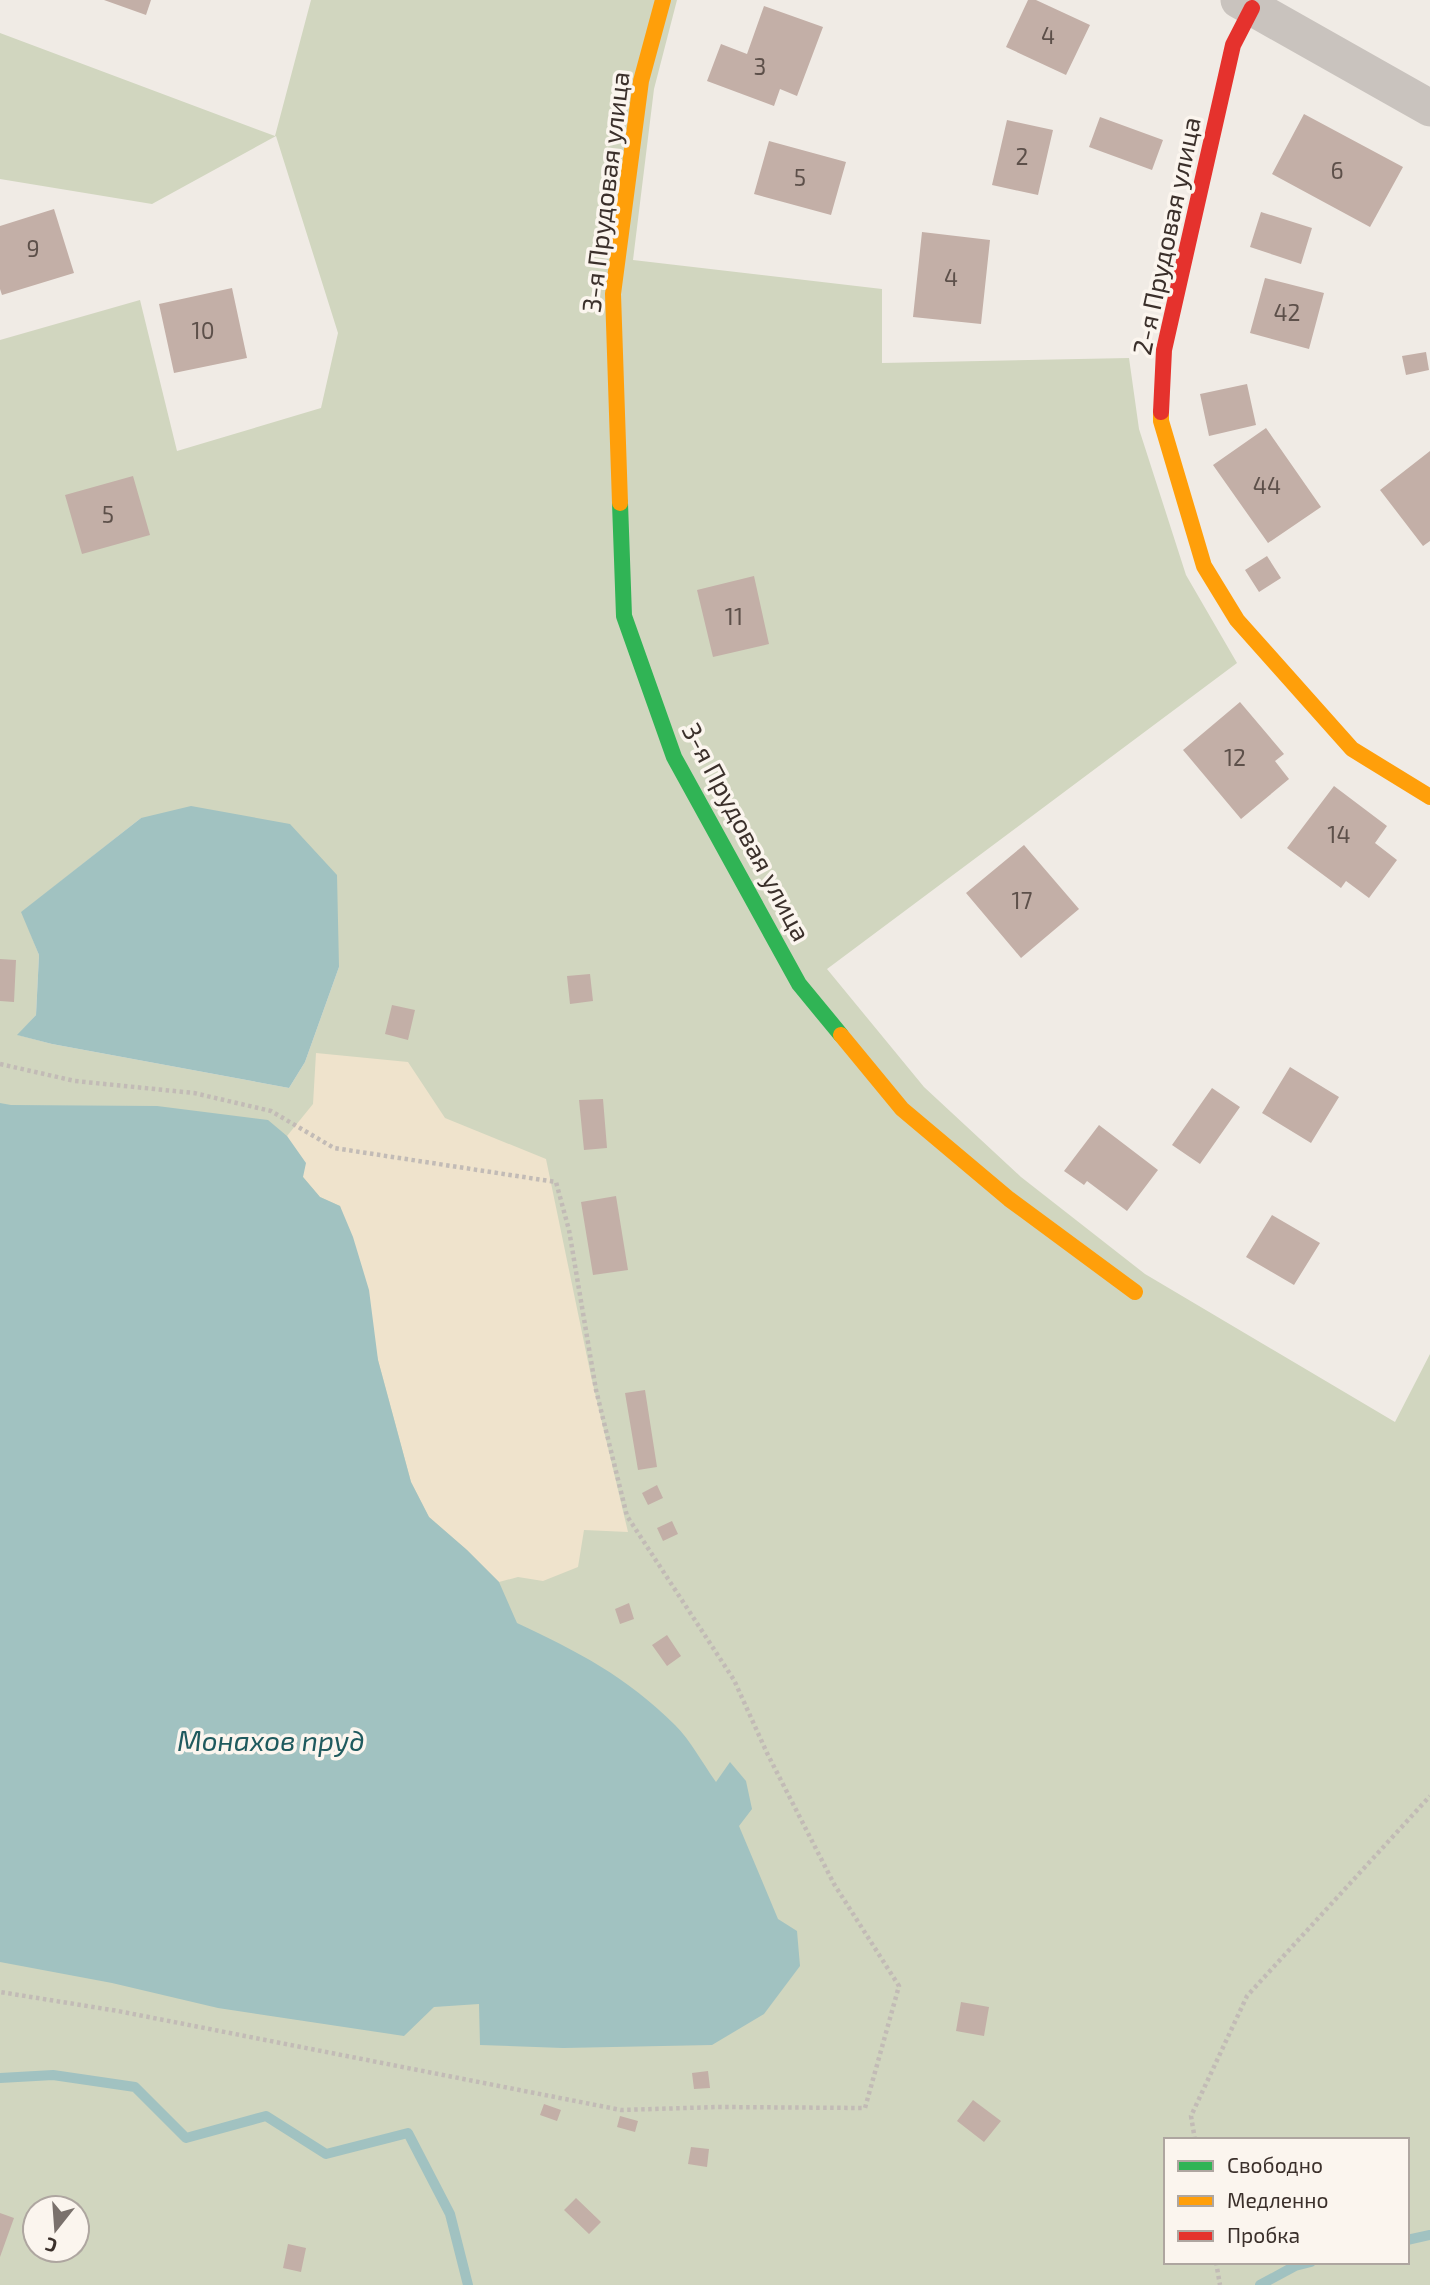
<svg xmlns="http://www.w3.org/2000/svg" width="1430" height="2285" viewBox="0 0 1430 2285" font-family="'Exo 2',sans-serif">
  <rect width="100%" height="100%" fill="#f0ebe5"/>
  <path fill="#d1d6bf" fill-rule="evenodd" d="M 311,0 L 677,0 L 654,89 L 633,260 L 882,289 L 882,363 L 1129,358 L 1139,429 L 1186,575 L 1237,663 L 827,969 L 924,1087 L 1021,1177 L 1145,1274 L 1395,1422 L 1430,1354 L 1430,2285 L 0,2285 L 0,340 L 140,300 L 177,451 L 321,408 L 338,333 L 276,136 L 152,204 L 0,179 L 0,33 L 275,136 ZM 141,818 L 339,967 L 305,1062 L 289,1088 L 52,1044 L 18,1035 L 36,1015 L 39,955 L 22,912 ZM 1166,2140 L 1407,2140 L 1407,2262 L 1166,2262 ZM 35,2208 L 77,2208 L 77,2250 L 35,2250 Z"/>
  <path fill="#efe3cc" d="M 316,1053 L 408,1062 L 445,1118 L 546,1159 L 591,1376 L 628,1532 L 584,1530 L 578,1567 L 543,1581 L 518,1577 L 499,1582 L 467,1550 L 429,1517 L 411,1482 L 378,1360 L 340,1206 L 320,1197 L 303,1177 L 287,1136 L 313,1104 Z"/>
  <path fill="#a1c2c1" d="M 191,806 L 290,824 L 337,875 L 339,967 L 305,1062 L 289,1088 L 52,1044 L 17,1035 L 36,1015 L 39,955 L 21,912 L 141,818 Z
    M 0,1103 L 11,1105 L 157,1106 L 268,1120 L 287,1136 L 306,1163 L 303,1177 L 320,1197 L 340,1206 L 353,1237 L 369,1290 L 378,1360 L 411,1482 L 429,1517 L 467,1550 L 499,1582 L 517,1623 C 577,1651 627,1677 675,1725 C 691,1741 703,1764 716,1782 L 730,1762 L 746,1781 L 752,1809 L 739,1826 L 778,1919 L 797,1931 L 800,1966 L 764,2014 L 712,2045 L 563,2048 L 480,2045 L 479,2004 L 434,2007 L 404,2036 L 218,2008 L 112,1983 L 0,1962 Z"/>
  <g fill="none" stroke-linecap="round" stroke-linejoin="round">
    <path stroke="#a1c2c1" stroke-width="10" d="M 0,2078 L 53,2075 L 135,2087 L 186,2138 L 266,2116 L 326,2154 L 408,2133 L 450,2214 L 468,2285
      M 1407,2240 L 1430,2235
      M 1260,2285 L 1295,2266 L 1311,2262"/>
  </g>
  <path fill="#c3afa7" d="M 104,0 L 151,0 L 146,15 Z
    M 1028,0 L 1036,0 L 1090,25 L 1066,75 L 1006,47 Z
    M 764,6 L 823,27 L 797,96 L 780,89 L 774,106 L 707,81 L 721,44 L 747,54 Z
    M 1304,114 L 1403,167 L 1370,227 L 1272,174 Z
    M 1100,117 L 1163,140 L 1152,170 L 1089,147 Z
    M 1007,120 L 1053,130 L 1038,195 L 992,185 Z
    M 769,141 L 846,162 L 831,215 L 754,194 Z
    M 54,209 L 74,273 L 2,295 L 0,289 L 0,226 Z
    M 1261,212 L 1312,228 L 1301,264 L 1250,247 Z
    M 922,232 L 990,240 L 981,324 L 913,317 Z
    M 1265,278 L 1324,293 L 1309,349 L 1250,333 Z
    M 232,288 L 247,358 L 174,373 L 159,304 Z
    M 1426,352 L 1429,370 L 1406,375 L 1402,356 Z
    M 1247,384 L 1256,425 L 1209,436 L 1200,394 Z
    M 1266,428 L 1321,507 L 1268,543 L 1213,465 Z
    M 1430,451 L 1430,541 L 1423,546 L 1380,490 Z
    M 133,476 L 150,535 L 82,554 L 65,495 Z
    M 1267,556 L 1281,578 L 1259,592 L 1245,570 Z
    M 754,576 L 769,644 L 713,657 L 697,590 Z
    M 1240,702 L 1284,754 L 1275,761 L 1289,779 L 1241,819 L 1183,750 Z
    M 1334,786 L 1387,826 L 1375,843 L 1397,860 L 1369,898 L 1346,881 L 1341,888 L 1287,848 Z
    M 1024,845 L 1079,909 L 1021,958 L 966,893 Z
    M 0,959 L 16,960 L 14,1002 L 0,1001 Z
    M 590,974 L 593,1001 L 570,1004 L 567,976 Z
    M 392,1005 L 415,1010 L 408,1040 L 385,1034 Z
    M 1290,1067 L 1339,1097 L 1311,1143 L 1262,1113 Z
    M 1212,1088 L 1240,1107 L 1200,1164 L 1172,1145 Z
    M 603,1099 L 607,1148 L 584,1150 L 579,1100 Z
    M 1099,1125 L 1158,1170 L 1127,1211 L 1087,1181 L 1084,1185 L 1064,1171 Z
    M 616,1196 L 628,1270 L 593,1275 L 581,1202 Z
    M 1272,1215 L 1320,1243 L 1294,1285 L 1246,1257 Z
    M 645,1390 L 657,1467 L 638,1470 L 625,1393 Z
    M 657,1485 L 663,1498 L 648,1505 L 642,1493 Z
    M 672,1521 L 678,1534 L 663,1541 L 657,1528 Z
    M 629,1603 L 634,1619 L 620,1624 L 615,1609 Z
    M 667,1635 L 681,1656 L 667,1666 L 652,1645 Z
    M 961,2002 L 989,2007 L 984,2036 L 956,2031 Z
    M 708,2071 L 710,2088 L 694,2089 L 692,2073 Z
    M 973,2100 L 1001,2121 L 984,2142 L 957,2121 Z
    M 544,2104 L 561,2110 L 557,2121 L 540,2115 Z
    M 620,2116 L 638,2121 L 635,2132 L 617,2127 Z
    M 691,2147 L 709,2149 L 707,2167 L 688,2164 Z
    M 576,2198 L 601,2222 L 589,2234 L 564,2210 Z
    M 0,2213 L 14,2218 L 0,2257 Z
    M 288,2244 L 306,2248 L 301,2272 L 283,2268 Z"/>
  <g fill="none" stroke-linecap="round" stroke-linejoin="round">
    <path stroke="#c2bbb6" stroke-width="4.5" stroke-dasharray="3.5 3.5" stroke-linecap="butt" d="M 0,1064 L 75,1081 L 194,1093 L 271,1111 L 334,1148 L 556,1182 L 569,1230 L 596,1390 L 627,1516 L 734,1680 L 767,1753 L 834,1884 L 899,1986 L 865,2108 L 718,2107 L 621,2110 L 118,2011 L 0,1992
      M 1195,2140 L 1191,2116 L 1247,1996 L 1430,1796
      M 1216,2262 L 1220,2285"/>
    <path stroke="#c9c3be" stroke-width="37" d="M 1239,0 L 1430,108"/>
    <path stroke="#30b455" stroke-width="16" d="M 620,503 L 624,616 L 674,757 L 799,984 L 841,1035"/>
    <path stroke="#ff9f0a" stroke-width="16" d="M 1161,412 L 1161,421 L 1204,566 L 1237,620 L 1352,749 L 1430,797
      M 620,503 L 613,294 L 641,81 L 663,0
      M 841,1035 L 902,1109 L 1009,1199 L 1135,1292"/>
    <path stroke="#e5322d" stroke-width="16" d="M 1161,412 L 1164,350 L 1233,45 L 1252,8"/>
  </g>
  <g text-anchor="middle" stroke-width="7" stroke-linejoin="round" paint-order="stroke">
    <g font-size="23" fill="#5d504a">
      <text x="1048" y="44">4</text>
      <text x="760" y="75">3</text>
      <text x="1022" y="165">2</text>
      <text x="1337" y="179">6</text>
      <text x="800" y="186">5</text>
      <text x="33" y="257">9</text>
      <text x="951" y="286">4</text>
      <text x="1287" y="321">42</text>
      <text x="203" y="339">10</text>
      <text x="1267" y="494">44</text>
      <text x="108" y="523">5</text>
      <text x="734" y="625">11</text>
      <text x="1235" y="766">12</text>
      <text x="1339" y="843">14</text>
      <text x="1022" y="909">17</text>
    </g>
    <g font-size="26" fill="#3b302b" stroke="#fbf5ee">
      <text transform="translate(606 192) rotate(-83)" y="9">3-я Прудовая улица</text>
      <text transform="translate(1167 236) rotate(-78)" y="9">2-я Прудовая улица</text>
      <text transform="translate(746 832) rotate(62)" y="9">3-я Прудовая улица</text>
    </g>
    <g font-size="28" font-style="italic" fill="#1f5a5e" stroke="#fbf5ee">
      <text x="271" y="1751">Монахов пруд</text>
    </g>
  </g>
  <rect x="1164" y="2138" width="245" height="126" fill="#fbf5ee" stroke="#aea6a0" stroke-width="2"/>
  <rect x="1178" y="2161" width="35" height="10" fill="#30b455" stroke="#aea6a0" stroke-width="2"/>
  <text x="1227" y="2173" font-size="21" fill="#3b302b">Свободно</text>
  <rect x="1178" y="2196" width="35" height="10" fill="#ff9f0a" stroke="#aea6a0" stroke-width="2"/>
  <text x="1227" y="2208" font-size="21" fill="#3b302b">Медленно</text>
  <rect x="1178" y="2231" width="35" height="10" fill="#e5322d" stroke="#aea6a0" stroke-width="2"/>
  <text x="1227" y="2243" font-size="21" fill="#3b302b">Пробка</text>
  <g transform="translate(56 2229) rotate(197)"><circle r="33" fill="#fbf5ee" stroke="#aea6a0" stroke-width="2"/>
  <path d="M0-5L12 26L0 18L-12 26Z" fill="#7a716c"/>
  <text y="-10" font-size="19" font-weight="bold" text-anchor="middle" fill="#3b302b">С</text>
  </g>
</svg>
